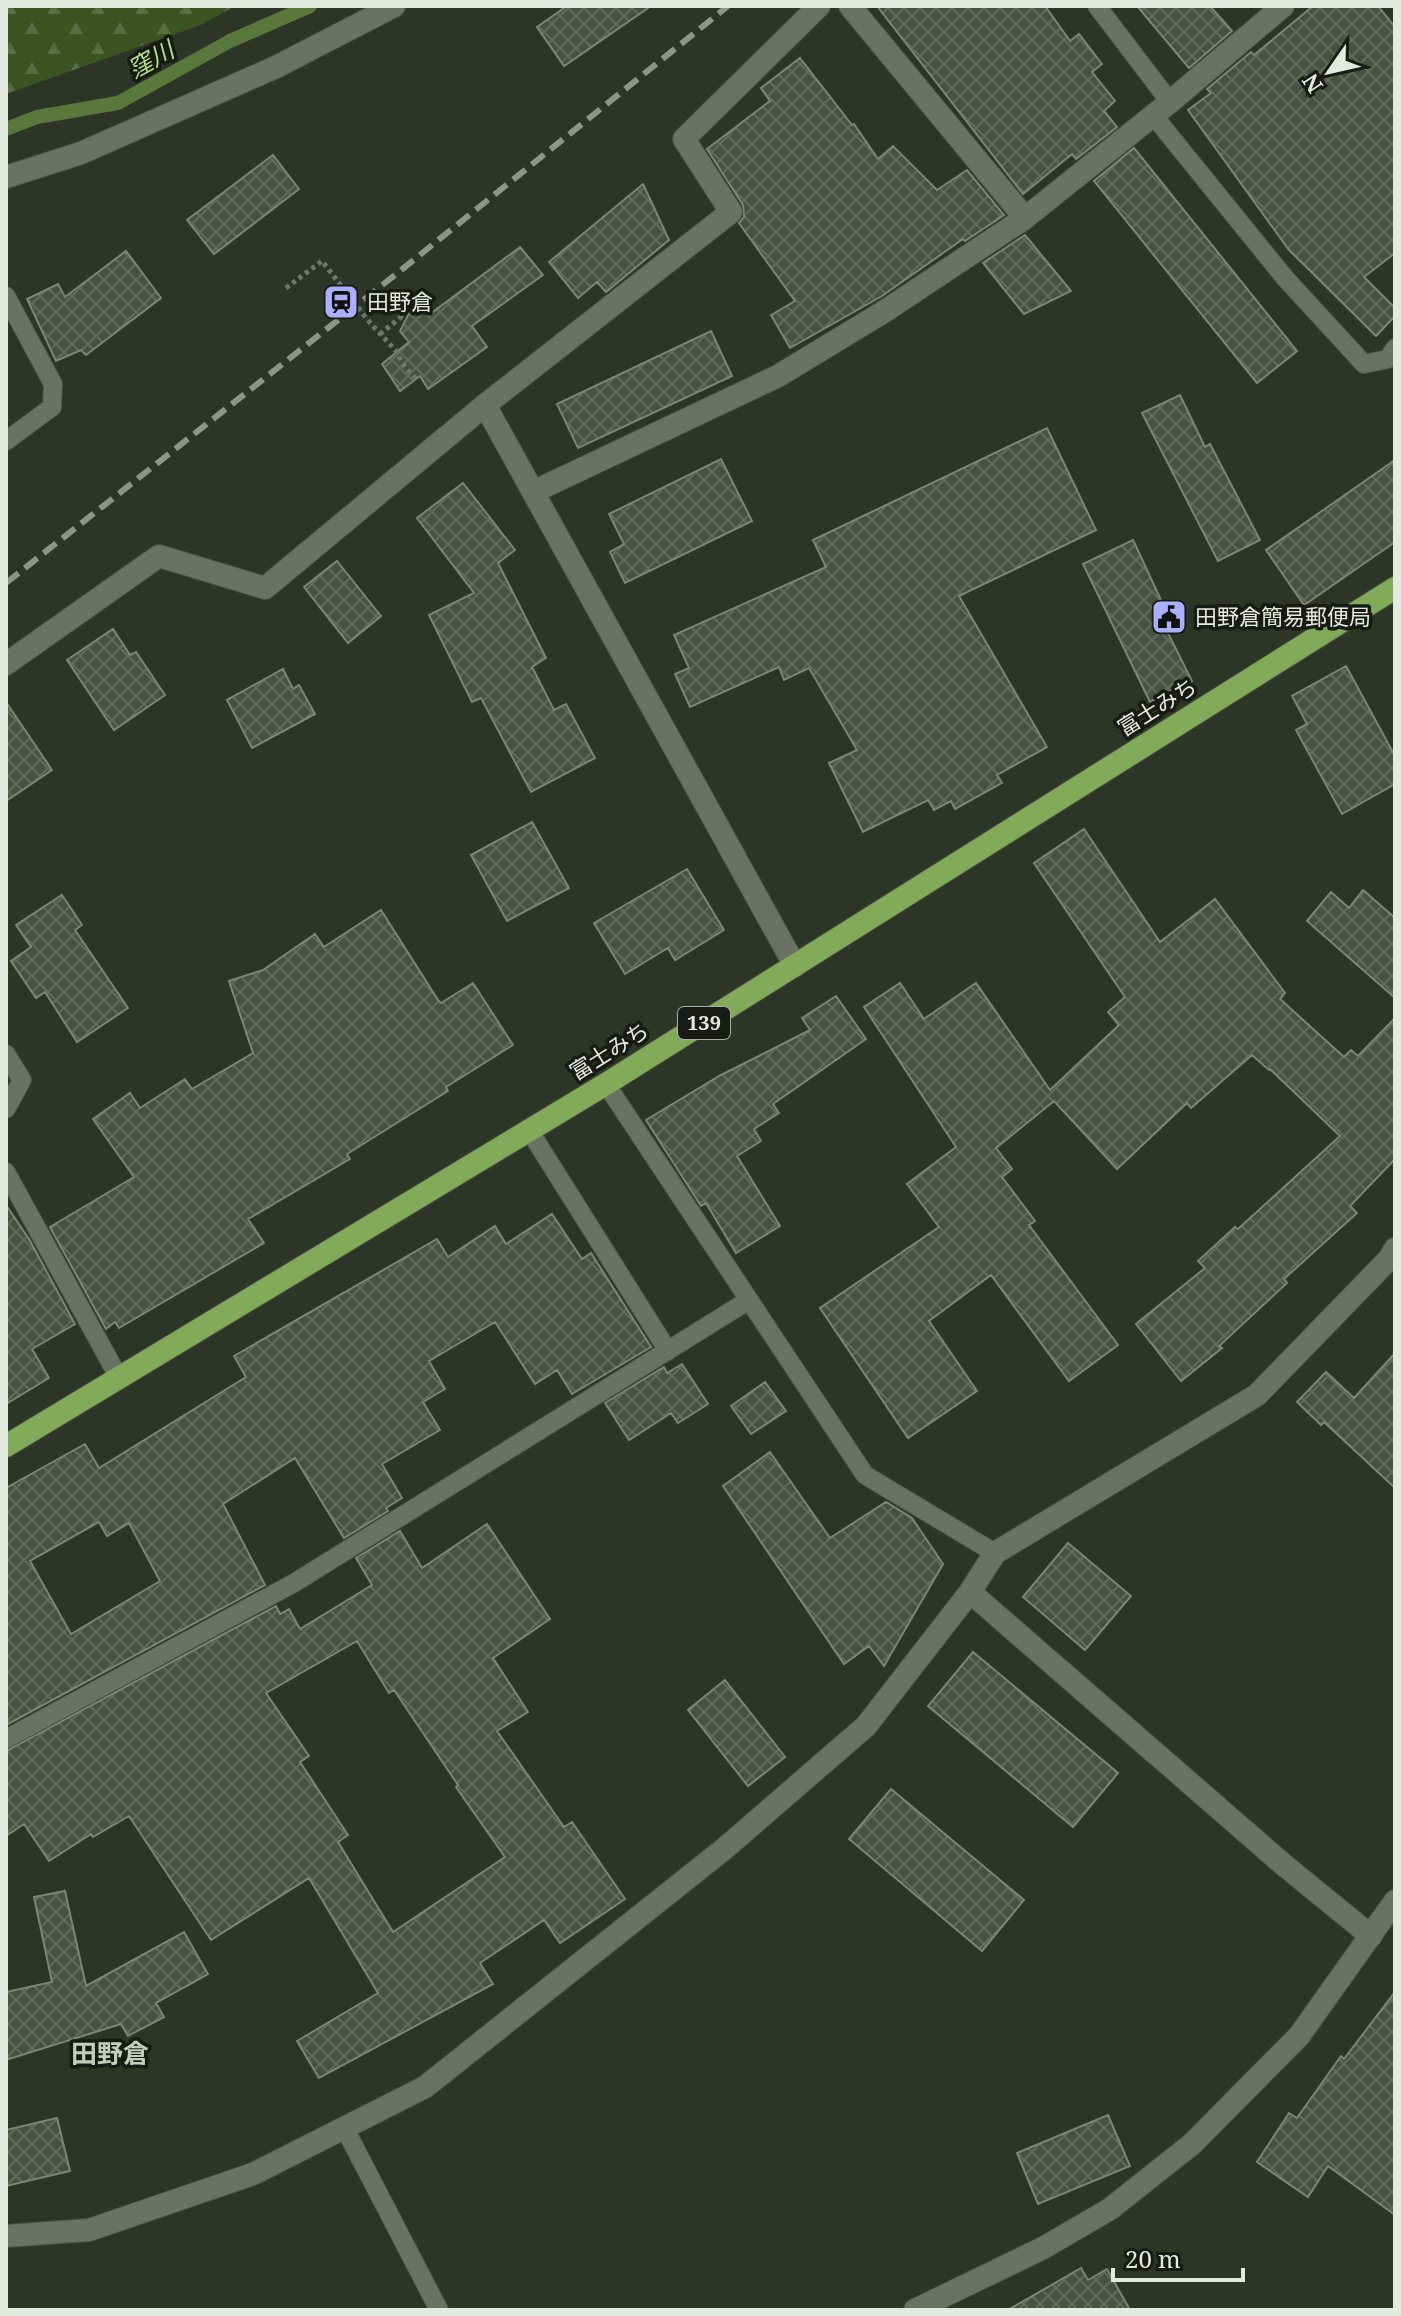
<svg xmlns="http://www.w3.org/2000/svg" width="1401" height="2316" viewBox="0 0 1401 2316" font-family="'Noto Serif','Noto Sans JP',serif">
  <defs>
    <pattern id="forest-firs" width="22" height="20" patternUnits="userSpaceOnUse" patternTransform="scale(2)"><rect width="22" height="20" fill="#3b5422"/><path d="M5 1l3.5 6h-7zM16 11l3.5 6h-7z" fill="#576d42"/></pattern>
    <pattern id="building-cross-hatch" width="8" height="8" patternUnits="userSpaceOnUse" patternTransform="scale(2)"><rect width="8" height="8" fill="#485141"/><path d="M0 0l8 8M0 8l8-8" fill="none" stroke="#626a5c"/></pattern>
  </defs>
  <rect width="100%" height="100%" fill="#2d3526"/>
  <path fill="url(#forest-firs)" d="M 6,6 L 235,6 L 203,24 L 6,94 Z"/>
  <g fill="none" stroke-linecap="round" stroke-linejoin="round">
    <path stroke="#5a783d" stroke-width="14" d="M 6,129 L 37,117 L 118,103 L 230,41 L 310,6"/>
  </g>
  <path fill="url(#building-cross-hatch)" stroke="#7c8675" stroke-width="2" fill-rule="evenodd" d="M 567,6 L 651,6 L 564,66 L 537,27 Z
    M 877,6 L 1045,6 L 1070,41 L 1079,34 L 1102,64 L 1092,72 L 1115,101 L 1104,111 L 1117,127 L 1076,159 L 1072,154 L 1023,194 Z
    M 1137,6 L 1210,6 L 1232,31 L 1189,68 Z
    M 1313,6 L 1378,6 L 1395,27 L 1395,253 L 1364,277 L 1395,308 L 1395,316 L 1376,336 L 1289,250 L 1188,110 L 1211,93 L 1207,89 L 1251,52 L 1254,55 Z
    M 800,58 L 852,125 L 854,124 L 878,159 L 893,146 L 937,190 L 967,170 L 1004,215 L 965,241 L 963,239 L 882,296 L 790,348 L 771,315 L 795,301 L 739,223 L 744,217 L 743,205 L 707,149 L 770,101 L 761,88 Z
    M 1134,148 L 1297,351 L 1257,383 L 1094,181 Z
    M 273,155 L 299,189 L 214,254 L 187,220 Z
    M 643,184 L 669,240 L 606,292 L 597,282 L 578,298 L 549,262 Z
    M 1025,235 L 1071,291 L 1024,314 L 983,263 Z
    M 520,247 L 543,275 L 472,326 L 487,347 L 428,389 L 420,376 L 400,391 L 382,364 L 409,342 L 400,331 L 418,296 L 430,314 Z
    M 126,251 L 161,298 L 86,355 L 81,350 L 56,361 L 27,299 L 58,284 L 65,297 Z
    M 711,331 L 732,376 L 578,448 L 557,404 Z
    M 1180,395 L 1205,447 L 1210,444 L 1260,540 L 1218,561 L 1142,413 Z
    M 1047,428 L 1096,530 L 959,596 L 1047,747 L 997,775 L 1002,783 L 955,809 L 951,801 L 934,810 L 928,800 L 863,832 L 829,763 L 857,750 L 809,668 L 784,680 L 779,667 L 690,707 L 675,674 L 689,668 L 674,635 L 826,567 L 813,540 Z
    M 721,459 L 752,521 L 625,583 L 610,552 L 624,544 L 609,514 Z
    M 1395,460 L 1395,542 L 1304,605 L 1266,550 Z
    M 463,483 L 515,550 L 498,563 L 546,658 L 532,667 L 554,710 L 566,704 L 595,758 L 531,792 L 481,698 L 472,702 L 429,615 L 474,593 L 417,518 Z
    M 1133,540 L 1169,617 L 1162,621 L 1192,681 L 1150,702 L 1083,564 Z
    M 337,561 L 381,616 L 348,643 L 304,587 Z
    M 113,629 L 130,655 L 136,652 L 165,695 L 114,730 L 67,660 Z
    M 1346,666 L 1395,756 L 1395,784 L 1342,814 L 1296,730 L 1307,724 L 1292,696 Z
    M 283,669 L 293,689 L 299,685 L 315,714 L 252,748 L 227,700 Z
    M 6,702 L 52,770 L 6,801 Z
    M 532,822 L 569,888 L 507,921 L 471,855 Z
    M 1084,829 L 1160,942 L 1215,899 L 1285,993 L 1280,999 L 1344,1057 L 1351,1050 L 1358,1056 L 1395,1018 L 1395,1159 L 1350,1206 L 1357,1213 L 1284,1279 L 1287,1283 L 1219,1346 L 1222,1348 L 1181,1381 L 1136,1324 L 1205,1268 L 1198,1261 L 1235,1227 L 1238,1229 L 1340,1136 L 1270,1069 L 1269,1070 L 1252,1055 L 1191,1108 L 1187,1103 L 1117,1169 L 1054,1101 L 996,1148 L 1012,1169 L 1002,1177 L 1035,1221 L 1029,1225 L 1118,1345 L 1069,1381 L 991,1275 L 929,1321 L 977,1391 L 908,1438 L 820,1308 L 939,1227 L 907,1184 L 956,1147 L 864,1007 L 900,983 L 924,1019 L 976,983 L 1050,1090 L 1119,1025 L 1108,1012 L 1125,997 L 1034,863 Z
    M 687,869 L 724,930 L 675,960 L 668,948 L 625,974 L 594,923 Z
    M 1363,890 L 1395,918 L 1395,998 L 1307,921 L 1331,892 L 1349,908 Z
    M 62,895 L 82,925 L 75,930 L 128,1008 L 77,1042 L 45,992 L 36,998 L 11,961 L 31,947 L 16,925 Z
    M 381,910 L 438,1000 L 441,1003 L 473,983 L 513,1045 L 446,1087 L 448,1091 L 347,1154 L 350,1159 L 248,1219 L 264,1243 L 119,1328 L 115,1322 L 106,1329 L 50,1227 L 134,1177 L 93,1119 L 130,1093 L 140,1108 L 185,1079 L 192,1089 L 253,1053 L 229,981 L 263,970 L 315,934 L 324,947 Z
    M 836,996 L 866,1039 L 773,1104 L 779,1113 L 754,1129 L 761,1141 L 737,1156 L 780,1226 L 736,1253 L 706,1203 L 701,1206 L 646,1120 L 721,1075 L 810,1030 L 802,1018 Z
    M 6,1205 L 29,1239 L 75,1324 L 32,1349 L 49,1378 L 6,1404 Z
    M 552,1214 L 582,1259 L 591,1253 L 651,1347 L 572,1394 L 557,1370 L 535,1384 L 495,1322 L 429,1361 L 445,1389 L 423,1402 L 440,1430 L 382,1464 L 402,1498 L 386,1508 L 388,1511 L 344,1538 L 295,1458 L 223,1504 L 265,1585 L 6,1725 L 6,1488 L 85,1444 L 99,1468 L 246,1377 L 234,1356 L 437,1239 L 448,1257 L 495,1226 L 506,1244 ZM 99,1522 L 107,1536 L 129,1523 L 160,1581 L 71,1634 L 30,1561 Z
    M 1395,1353 L 1395,1488 L 1324,1422 L 1321,1425 L 1297,1402 L 1326,1372 L 1354,1398 Z
    M 682,1364 L 708,1404 L 678,1423 L 671,1413 L 629,1440 L 605,1403 L 664,1367 L 667,1373 Z
    M 765,1382 L 786,1411 L 751,1434 L 731,1406 Z
    M 770,1452 L 830,1538 L 886,1502 L 912,1518 L 943,1564 L 884,1666 L 869,1646 L 844,1664 L 723,1486 Z
    M 487,1524 L 550,1619 L 493,1658 L 528,1712 L 497,1731 L 564,1827 L 572,1822 L 625,1899 L 560,1943 L 544,1920 L 480,1963 L 493,1984 L 319,2078 L 297,2041 L 378,1993 L 309,1878 L 211,1940 L 129,1816 L 93,1837 L 91,1834 L 49,1861 L 24,1824 L 6,1836 L 6,1751 L 276,1606 L 280,1614 L 289,1609 L 300,1629 L 372,1585 L 356,1558 L 400,1531 L 422,1568 ZM 357,1641 L 389,1693 L 394,1690 L 458,1785 L 456,1787 L 505,1857 L 393,1932 L 338,1842 L 348,1835 L 300,1762 L 309,1756 L 266,1693 Z
    M 1068,1543 L 1131,1596 L 1085,1650 L 1023,1597 Z
    M 973,1652 L 1118,1773 L 1073,1827 L 928,1706 Z
    M 725,1680 L 785,1757 L 748,1786 L 688,1710 Z
    M 891,1789 L 1024,1900 L 982,1951 L 849,1839 Z
    M 65,1891 L 86,1986 L 184,1932 L 208,1974 L 156,2003 L 164,2017 L 128,2036 L 121,2024 L 6,2060 L 6,1992 L 52,1982 L 34,1897 Z
    M 1395,1992 L 1395,2215 L 1328,2166 L 1308,2197 L 1257,2162 L 1289,2113 L 1297,2118 L 1341,2056 L 1344,2059 Z
    M 1108,2115 L 1130,2166 L 1038,2204 L 1017,2153 Z
    M 57,2118 L 70,2171 L 6,2186 L 6,2130 Z
    M 1081,2268 L 1088,2280 L 1107,2269 L 1130,2310 L 1008,2310 Z"/>
  <g fill="none" stroke-linecap="round" stroke-linejoin="round">
    <defs>
      <path id="service" d="M 1097,6 L 1170,102
        M 1153,115 L 1285,278 L 1364,364 L 1388,359 L 1395,348
        M 6,296 L 53,384 L 52,407 L 6,441
        M 6,1054 L 22,1080 L 6,1109
        M 606,1084 L 865,1475 L 995,1553
        M 529,1130 L 668,1351
        M 6,1172 L 119,1378
        M 6,1739 L 294,1583 L 749,1300
        M 344,2127 L 439,2310"/>
      <path id="minor" d="M 850,6 L 1025,218
        M 6,177 L 81,153 L 276,67 L 394,6
        M 485,405 L 795,966
        M 533,492 L 778,376 L 885,311 L 1025,218 L 1170,102 L 1283,6
        M 6,664 L 159,556 L 265,588 L 485,405 L 731,212 L 684,139 L 819,6
        M 970,1592 L 1284,1865 L 1371,1936
        M 6,2236 L 89,2230 L 253,2174 L 425,2087 L 724,1849 L 866,1726 L 970,1592 L 995,1553 L 1257,1395 L 1389,1259 L 1395,1249
        M 915,2310 L 1043,2248 L 1110,2209 L 1192,2144 L 1299,2036 L 1395,1901"/>
      <path id="trunk" d="M 6,1446 L 606,1084 L 1395,588"/>
    </defs>
    <use href="#service" stroke="#4b5246" stroke-width="20"/>
    <use href="#minor" stroke="#4b5246" stroke-width="24"/>
    <use href="#trunk" stroke="#4b5246" stroke-width="24"/>
    <path stroke="#70776a" stroke-width="5" stroke-dasharray="4 4" stroke-linecap="butt" d="M 286,288 L 322,261 L 371,324 L 397,352 L 402,363 L 416,379
      M 380,334 L 401,317 L 398,310"/>
    <use href="#service" stroke="#6a7363" stroke-width="18"/>
    <use href="#minor" stroke="#6a7363" stroke-width="22"/>
    <use href="#trunk" stroke="#81ab58" stroke-width="22"/>
    <path stroke="#8d9488" stroke-width="6" stroke-dasharray="16 8" stroke-linecap="butt" d="M 6,583 L 400,271 L 728,6"/>
  </g>
  <defs>
    <symbol id="station-square" viewBox="-11 -11 22 22"><rect x="-9" y="-9" width="18" height="18" rx="4" fill="#abaffb" stroke="#171b14"/><path d="M-3-6H3Q5-6 5-4V2Q5 4 3 4L4.5 6H3L1.5 4h-3L-3 6H-4.5L-3 4Q-5 4-5 2V-4Q-5-6-3-6ZM-3.5-4v3h7v-3ZM-3.5 1v1.5H-2V1ZM2 1v1.5H3.5V1Z" fill="#111"/></symbol>
    <symbol id="civic-square" viewBox="-11 -11 22 22"><rect x="-9" y="-9" width="18" height="18" rx="4" fill="#abaffb" stroke="#171b14"/><path d="M-.6-6.5H3V-4.5H.6V-3L4-1V1h2V6H-6V1h2V-1L-.6-3ZM-1.2 2.5V6h2.4V2.5Z" fill="#111"/></symbol>
  </defs>
  <g fill-rule="evenodd">
    <use href="#station-square" x="321" y="282" width="40" height="40"/>
    <use href="#civic-square" x="1149" y="597" width="40" height="40"/>
  </g>
  <g text-anchor="middle" stroke-width="7" stroke-linejoin="round" paint-order="stroke">
    <rect fill="#171b14" stroke="#a7aca4" stroke-width="2" x="678" y="1007" width="52" height="32" rx="6"/>
    <g font-size="20" font-weight="bold" fill="#e5eae1">
      <text x="704" y="1030">139</text>
    </g>
    <g font-size="22" fill="#e5eae1" stroke="#171b14" text-anchor="start">
      <text x="367" y="310">田野倉</text>
      <text x="1195" y="625">田野倉簡易郵便局</text>
    </g>
    <g font-size="22" fill="#e5eae1" stroke="#171b14">
      <text transform="translate(1157 707) rotate(-32)" y="8">富士みち</text>
      <text transform="translate(609 1051) rotate(-32)" y="8">富士みち</text>
    </g>
    <g font-size="24" font-style="italic" fill="#b4e28c" stroke="#171b14">
      <text transform="translate(151 60) rotate(-29)" y="8">窪川</text>
    </g>
    <g font-size="26" font-weight="bold" fill="#c3cebb" stroke="#171b14">
      <text x="110" y="2063">田野倉</text>
    </g>
  </g>
  <rect width="1401" height="2316" fill="none" stroke="#e5eae1" stroke-width="16"/>
  <g transform="translate(1329 72) rotate(236)" stroke="#171b14" stroke-width="6" paint-order="stroke">
  <path d="M0-6L14 30L0 20L-14 30Z" fill="#e5eae1"/>
  <text y="-12" font-size="22" font-weight="bold" text-anchor="middle" fill="#e5eae1">N</text>
  </g>
  <path d="M1113 2268v12h130v-12" fill="none" stroke="#e5eae1" stroke-width="4"/>
  <text x="1125" y="2268" font-size="24" fill="#e5eae1" stroke="#171b14" stroke-width="6" paint-order="stroke">20 m</text>
</svg>
